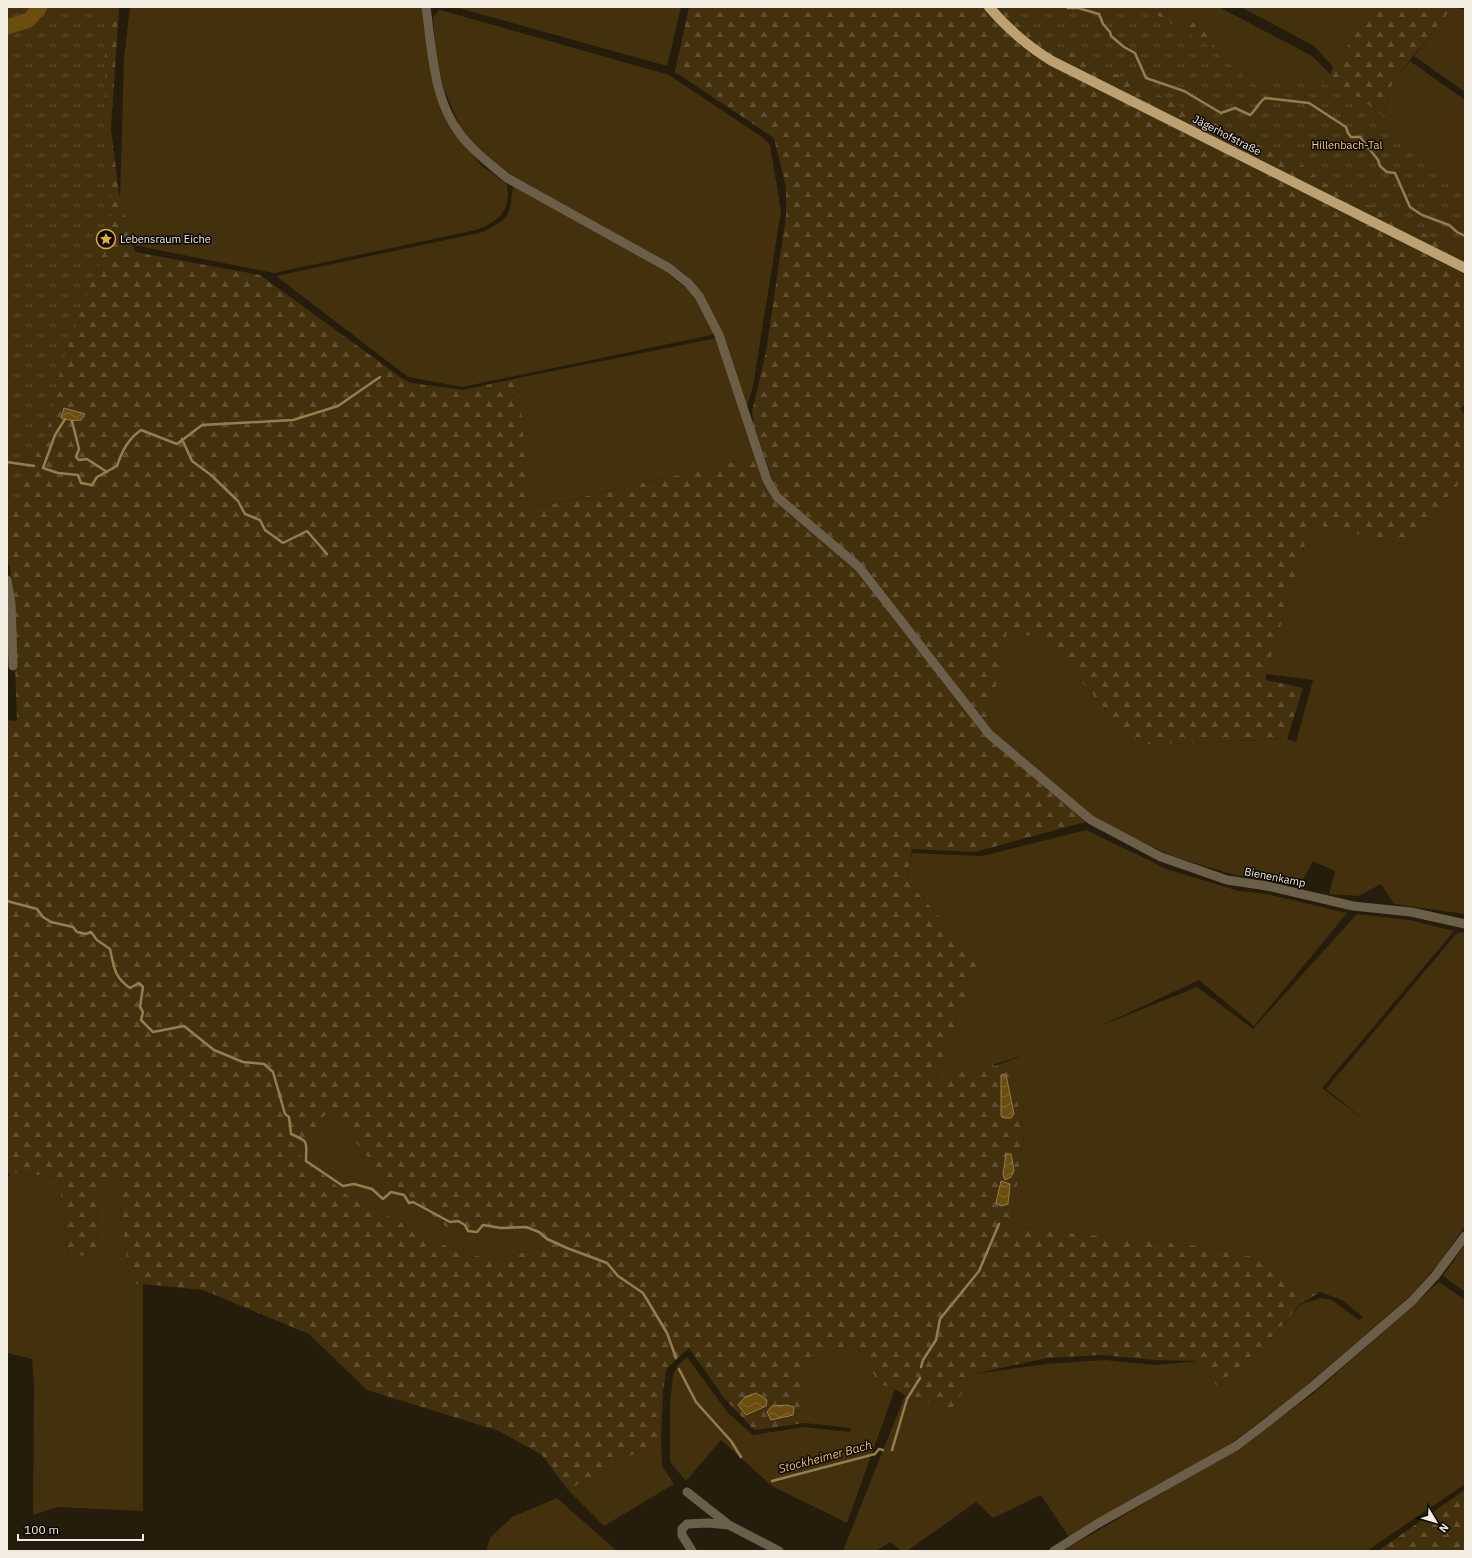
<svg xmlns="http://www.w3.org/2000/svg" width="1472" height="1558" viewBox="0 0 1472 1558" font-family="'IBM Plex Sans',sans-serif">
  <defs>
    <pattern id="forest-firs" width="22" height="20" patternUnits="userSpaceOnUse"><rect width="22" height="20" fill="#43310d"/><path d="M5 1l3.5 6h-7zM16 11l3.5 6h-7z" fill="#5f4f30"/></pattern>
    <pattern id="park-tufts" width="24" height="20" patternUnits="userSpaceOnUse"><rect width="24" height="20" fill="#43310d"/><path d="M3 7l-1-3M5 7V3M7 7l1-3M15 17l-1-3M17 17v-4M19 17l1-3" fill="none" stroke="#5f4f30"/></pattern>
    <pattern id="water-waves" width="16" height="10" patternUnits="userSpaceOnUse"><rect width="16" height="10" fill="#6b4d10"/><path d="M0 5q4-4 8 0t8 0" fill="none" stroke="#816732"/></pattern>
  </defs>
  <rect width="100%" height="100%" fill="#251c0b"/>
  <path fill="#43310d" d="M 130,7 L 422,7 L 432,77 L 461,141 L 482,166 L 507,184 C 511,212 499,221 476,230 L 274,273 L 133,245 L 120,198 L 124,58 Z
    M 455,7 L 681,7 L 667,66 Z
    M 1133,7 L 1219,7 L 1312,56 L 1331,75 L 1328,87 L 1217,113 L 1205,27 L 1165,13 Z
    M 1241,7 L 1375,7 L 1333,67 L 1314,46 Z
    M 1453,7 L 1465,10 L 1465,92 L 1414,56 Z
    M 440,10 L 669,75 L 762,137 L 770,145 L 781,211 L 753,386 L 746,410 L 699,289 L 686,275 L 669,264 L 537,192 L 487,160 L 461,129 L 447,96 L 437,69 L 433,17 Z
    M 1410,61 L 1465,100 L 1465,190 L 1411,160 L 1382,121 L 1393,81 Z
    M 513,186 L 665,271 L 692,293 L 716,334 L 462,387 L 408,377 L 276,276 L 483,232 C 511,217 509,217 513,186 Z
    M 717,338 L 756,457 L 529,509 L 518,378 Z
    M 1465,477 L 1465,914 L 1394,904 L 1381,884 L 1359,896 L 1329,894 L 1335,871 L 1313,861 L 1299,887 L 1231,874 L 1172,856 L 1090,817 L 987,729 L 1006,633 L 1044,637 L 1135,745 L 1287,739 L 1296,742 L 1313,680 L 1266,674 L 1311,524 L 1406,544 Z
    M 1086,830 L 1169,870 L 1239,891 L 1267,894 L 1347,913 L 1254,1026 L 1199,980 L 1098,1027 L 1197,987 L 1253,1029 L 1357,914 L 1410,920 L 1454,931 L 1322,1088 L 1368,1123 L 1326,1089 L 1457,933 L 1465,932 L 1465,1226 L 1440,1262 L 1411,1295 L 1302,1389 L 1233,1442 L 1069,1537 L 1041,1495 L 993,1518 L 976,1502 L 907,1551 L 902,1551 L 890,1542 L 876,1551 L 843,1551 L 905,1395 L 952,1410 L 974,1374 L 1046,1364 L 1105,1360 L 1155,1365 L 1200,1361 L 1217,1386 L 1273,1337 L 1301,1304 L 1322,1298 L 1332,1300 L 1359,1320 L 1363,1317 L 1342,1300 L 1320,1292 L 1305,1296 L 1273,1261 L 1199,1246 L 1011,1227 L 1024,1134 L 1009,1061 L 1024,1055 L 993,1065 L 936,1078 L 978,961 L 907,880 L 912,853 L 982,856 Z
    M 329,1109 L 381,1173 L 451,1231 L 487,1230 L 526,1233 L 541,1249 L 492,1259 L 458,1252 L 349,1196 L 296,1152 Z
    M 11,1173 L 59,1177 L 68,1257 L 97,1254 L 98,1181 L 117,1181 L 130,1284 L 143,1284 L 143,1511 L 57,1507 L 33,1515 L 34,1385 L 32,1359 L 7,1353 L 7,1179 Z
    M 1465,1244 L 1465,1292 L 1443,1276 Z
    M 1439,1282 L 1465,1300 L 1465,1484 L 1367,1551 L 1063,1551 L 1239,1448 L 1314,1393 L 1413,1306 Z
    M 854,1343 L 880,1384 L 895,1389 L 847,1523 L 772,1486 L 721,1440 L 686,1481 L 670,1462 L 670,1405 L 673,1375 L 678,1365 L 687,1357 L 728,1413 L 753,1435 L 804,1427 L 850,1432 L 851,1428 L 805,1423 L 806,1361 Z
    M 661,1439 L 662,1466 L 674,1484 L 604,1526 L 568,1490 Z
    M 557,1498 L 617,1551 L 486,1551 L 490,1538 L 512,1517 Z"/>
  <path fill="url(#forest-firs)" fill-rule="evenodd" d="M 7,7 L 119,7 L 111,129 L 119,193 L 135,252 L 260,275 L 403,379 L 412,383 L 463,390 L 518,378 L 530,509 L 756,457 L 764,479 L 856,569 L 983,732 L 1088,821 L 975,852 L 912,849 L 907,880 L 978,961 L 936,1078 L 993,1065 L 995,1066 L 1009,1061 L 1024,1134 L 1011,1227 L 1199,1246 L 1273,1261 L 1305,1296 L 1320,1292 L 1300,1304 L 1273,1337 L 1217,1386 L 1200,1361 L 1156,1360 L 1101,1355 L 1047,1358 L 974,1374 L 952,1410 L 905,1395 L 895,1389 L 880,1384 L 854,1343 L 806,1361 L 805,1423 L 754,1430 L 725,1399 L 689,1348 L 667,1368 L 663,1390 L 661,1439 L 568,1490 L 542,1455 L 499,1431 L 367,1390 L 309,1334 L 203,1290 L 143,1284 L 130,1284 L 117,1181 L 98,1181 L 97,1254 L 68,1257 L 59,1177 L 12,1173 L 7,1175 L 7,720 L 17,721 L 14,635 L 10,566 L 7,563 ZM 64,408 L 85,414 L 85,415 L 81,420 L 61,418 ZM 329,1110 L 381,1173 L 451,1231 L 487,1230 L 526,1233 L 541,1249 L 492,1259 L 458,1252 L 349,1196 L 296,1152 Z
    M 689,7 L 756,7 L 759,9 L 761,7 L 1133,7 L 1165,13 L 1205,27 L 1215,48 L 1177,86 L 1217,113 L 1274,81 L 1327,87 L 1333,67 L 1375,7 L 1453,7 L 1393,81 L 1379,131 L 1465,235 L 1465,404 L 1460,409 L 1465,415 L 1465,477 L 1406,544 L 1311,524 L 1266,674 L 1266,680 L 1303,688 L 1287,739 L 1135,745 L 1044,637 L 1007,633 L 987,729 L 862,565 L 780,494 L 772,479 L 754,428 L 752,412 L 766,352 L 786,216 L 786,187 L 774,138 L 675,72 Z
    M 1465,1490 L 1465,1551 L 1378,1551 L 1463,1491 Z"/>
  <path fill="url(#park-tufts)" d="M 7,7 L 111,7 L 105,49 L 105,87 L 112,208 L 108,243 L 90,286 L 61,366 L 51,419 L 7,526 Z
    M 1000,7 L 1130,7 L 1157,15 L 1203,42 L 1259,88 L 1276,81 L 1308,79 L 1320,82 L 1338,91 L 1356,96 L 1385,116 L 1399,134 L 1418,151 L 1465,184 L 1465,253 L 1396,220 L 1320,181 L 1308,169 L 1026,30 Z"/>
  <path fill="url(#water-waves)" stroke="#947d4f" d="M 64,408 L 85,414 L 81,420 C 73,421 68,420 61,418 Z
    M 1003,1074 L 1006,1075 L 1014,1114 L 1011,1118 L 1003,1118 L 1001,1116 L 1001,1075 Z
    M 1006,1154 L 1011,1154 L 1014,1171 L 1011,1177 L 1005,1180 L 1003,1175 Z
    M 1001,1181 L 1010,1184 L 1008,1204 L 1001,1206 L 996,1203 Z
    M 756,1393 L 767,1400 L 766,1406 L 746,1415 L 738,1405 L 745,1397 Z
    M 787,1405 L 794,1407 L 793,1415 L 771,1420 L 767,1412 L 772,1406 Z"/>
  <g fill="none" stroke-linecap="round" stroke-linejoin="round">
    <path stroke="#947d4f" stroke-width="2.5" d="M 1067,7 L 1068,8 L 1078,8 L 1099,14 L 1103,24 L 1110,32 L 1111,36 L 1124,47 L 1135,53 L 1146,78 L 1184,91 L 1221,113 L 1235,108 L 1250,115 C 1256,110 1259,102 1265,98 L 1309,103 L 1346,127 L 1348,133 L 1351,137 L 1360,137 L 1378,160 L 1380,166 L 1387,172 L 1395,173 L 1410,207 L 1422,215 L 1449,225 L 1457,232 L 1465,236
      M 65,419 L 55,435 L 43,468 L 58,473 L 78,475 L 81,483 L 92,485 L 97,477 L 117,466 C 122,451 128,439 141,430 L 177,444 L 202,425 L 293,420 L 338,406 L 380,377
      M 72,421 L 79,449 L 76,457 L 79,460 L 87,459 L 107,472
      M 182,439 L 192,461 L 211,475 L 238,501 L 245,514 L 260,520 L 265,530 L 283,543 L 307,531 L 327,554
      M 7,462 L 34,466
      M 7,901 L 37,909 L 43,917 L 51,922 L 73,927 L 77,932 L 86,934 L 91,932 L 97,940 L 110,949 C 114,967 114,977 130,988 L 139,983 L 143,987 L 140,1007 L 143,1012 L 141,1020 L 153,1032 L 184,1026 L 214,1050 L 243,1062 L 264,1064 L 273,1072 L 285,1114 L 289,1117 L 291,1134 C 310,1142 306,1141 306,1161 L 343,1186 L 354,1184 L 372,1189 L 383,1199 L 391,1192 L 404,1195 L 409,1203 L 413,1202 L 450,1222 L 458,1221 L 465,1225 L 468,1231 L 477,1232 L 483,1225 L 501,1228 L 526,1227 L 539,1232 L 547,1239 L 567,1248 L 607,1263 L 618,1276 L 643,1293 L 667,1333 L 676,1358
      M 921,1367 L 923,1360 L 936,1340 L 940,1319 L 979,1271 L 999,1224
      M 679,1369 L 696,1402 L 731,1441 L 741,1457
      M 892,1450 L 907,1399 L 920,1378
      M 772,1481 L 875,1454 L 879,1449 L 883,1450"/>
    <path stroke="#6b4d10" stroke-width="15" d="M 7,27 L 29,20 L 40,7"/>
    <path stroke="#6c5f49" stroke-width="9" d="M 426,7 C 432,49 433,99 460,134 C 473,151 490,164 507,178 L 669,268 L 688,283 L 699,296 L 719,335 L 767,480 L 777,497 L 859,567 L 989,734 L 1091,820 L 1161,857 L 1227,880 L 1267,886 L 1353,906 L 1411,912 L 1465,924
      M 7,580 L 11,603 L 13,666
      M 687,1492 L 729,1525 L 779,1551
      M 692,1551 L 682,1535 L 682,1529 L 687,1524 L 708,1523 L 729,1525
      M 1054,1551 L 1097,1524 L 1236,1446 L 1265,1424 L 1312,1387 L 1412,1301 L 1435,1276 L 1465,1236"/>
    <path stroke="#bda172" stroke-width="10" d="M 989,7 C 1008,29 1027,46 1052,61 L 1465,268"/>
  </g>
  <defs>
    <symbol id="sight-ring" viewBox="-11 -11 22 22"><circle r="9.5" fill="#0b0703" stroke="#e7ac36" stroke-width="1.5"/><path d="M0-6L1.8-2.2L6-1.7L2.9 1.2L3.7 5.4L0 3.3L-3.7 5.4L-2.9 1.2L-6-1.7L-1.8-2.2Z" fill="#e7ac36"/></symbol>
  </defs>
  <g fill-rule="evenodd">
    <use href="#sight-ring" x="95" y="228" width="22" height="22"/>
  </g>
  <g text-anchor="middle" stroke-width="3" stroke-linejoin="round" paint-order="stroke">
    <g font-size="11" fill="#f2ece1" stroke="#0b0703">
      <text transform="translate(1227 135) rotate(27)" y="4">Jägerhofstraße</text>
      <text transform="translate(1275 877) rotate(11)" y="4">Bienenkamp</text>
    </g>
    <g font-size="11" fill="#f9ca78" stroke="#0b0703">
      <text x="1347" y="149">Hillenbach-Tal</text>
    </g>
    <g font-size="11" fill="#f2ece1" stroke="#0b0703" text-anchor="start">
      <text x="120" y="243">Lebensraum Eiche</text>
    </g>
    <g font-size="12" font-style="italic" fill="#f0c16f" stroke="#0b0703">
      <text transform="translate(825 1457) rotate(-15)" y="4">Stockheimer Bach</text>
    </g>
  </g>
  <rect width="1472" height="1558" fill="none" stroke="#f2ece1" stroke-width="16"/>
  <g transform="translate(1436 1522) rotate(128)" stroke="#0b0703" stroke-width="3" paint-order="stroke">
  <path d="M0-3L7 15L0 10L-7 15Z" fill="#f2ece1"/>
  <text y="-6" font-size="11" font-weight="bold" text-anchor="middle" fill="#f2ece1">N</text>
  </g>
  <path d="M18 1534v6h125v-6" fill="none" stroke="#f2ece1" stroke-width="2"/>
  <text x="24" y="1534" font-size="12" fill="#f2ece1" stroke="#0b0703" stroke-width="3" paint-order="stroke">100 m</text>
</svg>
